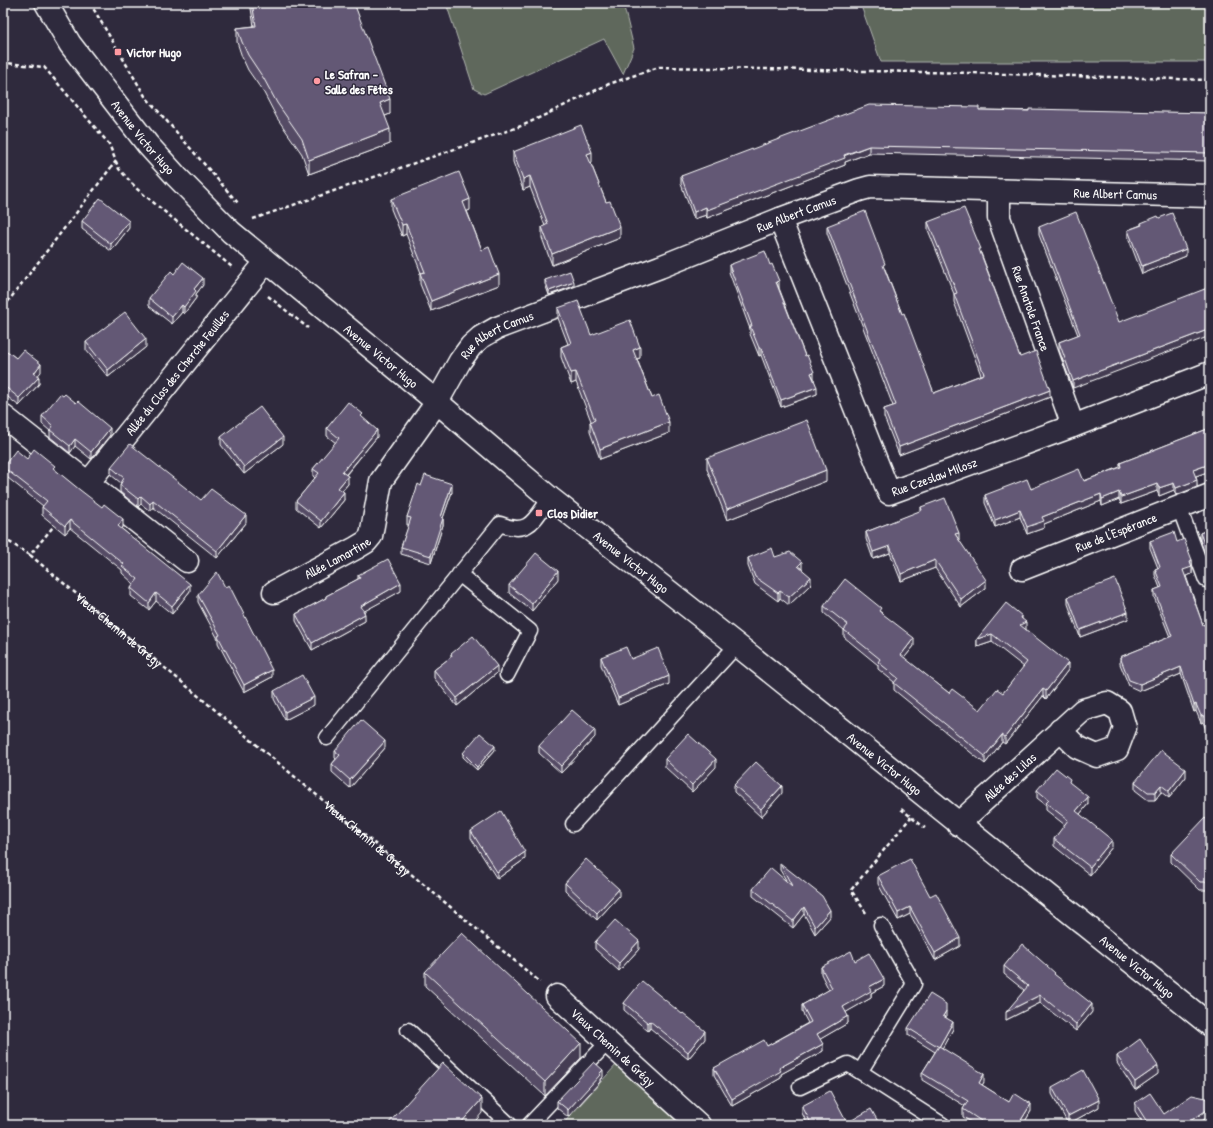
<svg xmlns="http://www.w3.org/2000/svg" width="1213" height="1128" viewBox="0 0 1213 1128" font-family="'Patrick Hand',sans-serif">
  <rect width="100%" height="100%" fill="#2f2a3d"/>
  <filter id="ink" filterUnits="userSpaceOnUse"><feTurbulence type="fractalNoise" baseFrequency=".025" numOctaves="2"/><feDisplacementMap in="SourceGraphic" scale="8" xChannelSelector="R" yChannelSelector="G"/><feConvolveMatrix kernelMatrix="1 2 1 2 8 2 1 2 1" color-interpolation-filters="sRGB"/></filter>
  <g filter="url(#ink)">
    <path fill="#5f685c" stroke="#afb4ae" d="M 446,3 L 623,3 L 634,48 L 623,74 L 604,39 L 484,94 L 474,89 Z
      M 860,3 L 1210,3 L 1210,62 L 881,62 Z
      M 617,1064 L 688,1125 L 562,1125 Z"/>
    <g fill="none" stroke-linecap="round" stroke-linejoin="round">
      <defs>
        <path id="lane" d="M 1179,507 L 1206,580
          M 459,574 L 530,631 L 507,675
          M 327,738 L 500,524 C 530,536 534,519 550,498
          M 573,824 L 737,645
          M 408,1030 L 510,1125
          M 860,1072 L 914,984 L 881,925
          M 800,1087 L 848,1064 L 943,1125
          M 529,1125 L 608,1042"/>
        <g id="street">
          <path id="s2" d="M 999,191 L 999,218 L 1073,426"/>
          <path id="s3" d="M 780,219 L 889,493 L 1073,426 L 1210,373"/>
          <path d="M 3,416 L 187,561"/>
          <path id="s4" d="M 88,483 L 266,262"/>
          <path id="s5" d="M 1022,569 L 1210,495"/>
          <path id="s6" d="M 274,592 L 356,548 L 366,542 L 371,536 L 381,481 L 437,402 L 460,361 L 471,346 L 481,337 L 497,328 L 660,267 L 780,219 L 859,190 L 870,187 L 1210,196"/>
          <path id="s7" d="M 958,824 L 1083,710 L 1107,703 L 1120,711 L 1125,728 L 1117,749 L 1097,756 L 1077,747 L 1060,730"/>
          <path id="s8" d="M 557,996 L 699,1125"/>
        </g>
        <g id="secondary">
          <path id="s9" d="M 46,3 L 70,44 L 148,145 L 177,177 L 231,232 L 437,402 L 550,498 L 737,645 L 1210,1025"/>
        </g>
      </defs>
      <use href="#lane" stroke="#fff" stroke-width="17"/>
      <use href="#street" stroke="#fff" stroke-width="25"/>
      <use href="#secondary" stroke="#fff" stroke-width="25"/>
      <g stroke="#fff" stroke-width="2.5" stroke-dasharray="4 3" stroke-linecap="butt">
        <path d="M 90,3 L 145,96 L 238,203"/>
        <path d="M 3,60 L 7,63 L 44,67 L 109,144 L 119,169 L 137,189 L 232,267"/>
        <path d="M 253,219 L 524,125 L 609,84 L 659,67 L 972,73 L 1210,80"/>
        <path d="M 268,296 L 308,328"/>
        <path d="M 3,308 L 116,161"/>
        <path d="M 3,538 L 30,555 L 57,522"/>
        <path id="s1" d="M 30,555 L 540,982"/>
        <path d="M 901,809 L 925,828"/>
        <path d="M 866,913 L 851,890 L 911,817"/>
        <path d="M 1204,1047 L 1210,1052"/>
      </g>
      <use href="#lane" stroke="#2f2a3d" stroke-width="14"/>
      <use href="#street" stroke="#2f2a3d" stroke-width="22"/>
      <use href="#secondary" stroke="#2f2a3d" stroke-width="22"/>
    </g>
    <path fill="#554c65" stroke="#fff" d="M 250,3 L 354,3 L 390,114 L 385,116 L 390,144 L 309,174 L 302,154 L 277,118 L 264,93 L 248,70 L 242,57 L 237,42 L 237,28 L 254,26 Z
      M 979,110 L 1210,113 L 1210,161 L 869,153 L 845,162 L 845,165 L 707,218 L 706,215 L 694,219 L 681,184 L 681,176 Z
      M 513,152 L 592,163 L 591,164 L 606,202 L 620,238 L 552,265 L 542,238 L 542,227 L 545,226 L 530,187 L 523,190 L 513,162 Z
      M 391,199 L 470,210 L 467,211 L 482,250 L 499,285 L 431,311 L 420,284 L 420,273 L 421,273 L 406,234 L 402,236 L 391,209 Z
      M 82,221 L 129,228 L 111,251 L 82,229 Z
      M 928,222 L 981,253 L 1020,357 L 1050,397 L 899,455 L 884,417 L 884,409 L 893,406 L 827,233 L 827,226 L 885,269 L 902,314 L 934,393 L 981,375 L 954,302 L 954,294 L 928,230 Z
      M 1141,223 L 1186,256 L 1142,274 L 1128,237 L 1128,230 L 1141,225 Z
      M 1039,227 L 1119,322 L 1073,388 L 1059,350 L 1059,342 L 1078,335 L 1039,235 Z
      M 729,265 L 779,288 L 814,379 L 817,394 L 781,407 L 761,355 L 759,356 L 750,334 L 750,329 L 729,272 Z
      M 174,274 L 203,285 L 196,294 L 196,298 L 184,314 L 182,312 L 172,324 L 149,306 L 149,298 Z
      M 545,280 L 574,286 L 549,295 L 545,284 Z
      M 558,308 L 591,335 L 640,358 L 637,359 L 652,398 L 669,433 L 600,459 L 590,432 L 590,422 L 591,421 L 576,382 L 571,384 L 561,357 L 561,347 L 568,344 L 558,318 Z
      M 86,342 L 146,347 L 108,377 L 86,350 Z
      M 3,348 L 16,358 L 41,372 L 37,376 L 39,384 L 19,406 L 3,393 Z
      M 42,416 L 110,435 L 91,459 L 75,446 L 70,453 L 50,437 L 50,431 L 42,424 Z
      M 363,418 L 377,437 L 346,475 L 348,484 L 342,491 L 344,500 L 321,528 L 296,508 L 296,501 L 315,478 L 313,476 L 313,469 L 336,443 L 327,436 L 327,428 Z
      M 1210,428 L 1210,471 L 1196,476 L 1197,487 L 1176,495 L 1174,490 L 1159,496 L 1157,491 L 1121,504 L 1119,499 L 1102,506 L 1101,501 L 1044,524 L 1044,528 L 1027,534 L 1020,517 L 995,527 L 985,503 L 985,495 L 1084,481 L 1120,467 L 1120,463 Z
      M 221,437 L 283,444 L 244,474 L 221,445 Z
      M 707,458 L 826,481 L 727,520 L 707,469 Z
      M 27,459 L 55,470 L 123,527 L 122,529 L 190,591 L 172,614 L 156,601 L 149,610 L 131,596 L 131,588 L 134,584 L 122,573 L 122,570 L 70,528 L 65,534 L 42,515 L 42,507 L 43,506 L 3,474 L 3,466 Z
      M 111,467 L 201,500 L 246,523 L 217,558 L 153,507 L 150,511 L 141,504 L 138,507 L 120,492 L 120,485 L 121,483 L 111,475 Z
      M 421,486 L 452,492 L 443,518 L 443,525 L 431,563 L 401,554 L 401,547 L 409,525 L 407,525 L 407,517 Z
      M 921,507 L 959,540 L 986,588 L 961,607 L 935,568 L 901,581 L 890,553 L 873,559 L 866,539 L 866,532 L 921,511 Z
      M 1210,529 L 1208,561 L 1200,540 L 1200,533 Z
      M 1150,541 L 1177,542 L 1192,560 L 1192,574 L 1186,576 L 1203,625 L 1210,627 L 1210,740 L 1203,722 L 1201,723 L 1196,711 L 1194,712 L 1181,674 L 1140,691 L 1129,686 L 1120,664 L 1120,657 L 1170,637 L 1154,597 L 1154,590 L 1160,588 L 1155,575 L 1155,569 L 1158,568 L 1150,548 Z
      M 775,557 L 802,569 L 811,584 L 789,605 L 780,598 L 778,601 L 755,584 L 748,566 L 748,558 Z
      M 358,575 L 401,591 L 364,611 L 365,621 L 312,650 L 296,621 L 296,614 L 326,598 L 326,596 L 358,579 Z
      M 558,579 L 532,611 L 509,593 L 509,585 Z
      M 198,595 L 272,677 L 244,692 L 218,643 L 218,639 L 198,602 Z
      M 1068,597 L 1128,619 L 1080,637 L 1068,604 Z
      M 824,606 L 881,612 L 914,646 L 904,658 L 949,693 L 980,710 L 1003,693 L 1024,667 L 992,642 L 977,647 L 977,639 L 1022,619 L 1026,630 L 1068,670 L 1046,699 L 1043,696 L 1005,744 L 1002,742 L 985,764 L 894,690 L 894,682 L 878,669 L 878,665 L 844,637 L 844,630 L 824,613 Z
      M 451,654 L 497,673 L 457,706 L 434,678 L 434,670 L 451,657 Z
      M 601,657 L 631,659 L 669,684 L 618,705 L 601,665 Z
      M 274,691 L 314,705 L 285,720 L 274,699 Z
      M 595,737 L 561,773 L 539,753 L 539,746 Z
      M 385,748 L 350,788 L 332,772 L 332,764 L 336,759 L 335,758 L 335,751 Z
      M 495,750 L 477,770 L 463,757 L 463,753 Z
      M 665,759 L 716,767 L 692,792 L 665,767 Z
      M 1186,777 L 1169,798 L 1161,792 L 1155,800 L 1148,800 L 1135,790 L 1135,782 Z
      M 1070,783 L 1088,804 L 1080,814 L 1112,847 L 1090,875 L 1054,846 L 1054,839 L 1065,825 L 1046,810 L 1046,805 L 1037,798 L 1037,790 Z
      M 734,785 L 782,793 L 761,817 L 734,792 Z
      M 1210,822 L 1208,890 L 1200,890 L 1171,862 L 1171,854 Z
      M 471,831 L 525,859 L 497,879 L 471,838 Z
      M 780,863 L 830,917 L 815,934 L 804,914 L 793,928 L 753,896 L 753,889 L 786,880 L 780,870 Z
      M 878,876 L 930,896 L 960,946 L 935,960 L 910,914 L 898,920 L 878,884 Z
      M 565,883 L 619,896 L 597,920 L 565,890 Z
      M 595,942 L 639,949 L 619,971 L 595,949 Z
      M 855,961 L 884,986 L 871,993 L 871,998 L 846,1012 L 848,1023 L 820,1039 L 823,1051 L 781,1074 L 781,1078 L 732,1106 L 714,1075 L 714,1068 L 767,1046 L 808,1023 L 802,1012 L 802,1005 L 829,990 L 821,974 L 821,967 Z
      M 1004,966 L 1055,975 L 1092,1012 L 1076,1031 L 1040,1003 L 1006,1020 L 1024,990 L 1004,974 Z
      M 425,972 L 581,1058 L 545,1096 L 425,986 Z
      M 624,1003 L 705,1039 L 688,1059 L 650,1028 L 648,1031 L 624,1010 Z
      M 946,1018 L 953,1029 L 942,1048 L 984,1082 L 982,1085 L 1009,1102 L 1031,1111 L 1023,1125 L 976,1125 L 963,1117 L 963,1109 L 965,1106 L 922,1080 L 922,1073 L 935,1052 L 908,1035 L 908,1028 Z
      M 1117,1056 L 1158,1074 L 1135,1090 L 1117,1063 Z
      M 603,1077 L 600,1079 L 600,1082 L 568,1117 L 557,1108 L 557,1101 Z
      M 1052,1087 L 1099,1107 L 1068,1124 L 1052,1094 Z
      M 1135,1103 L 1164,1114 L 1210,1116 L 1195,1125 L 1144,1125 L 1135,1111 Z
      M 802,1106 L 847,1123 L 880,1125 L 808,1125 L 802,1113 Z"/>
    <path fill="#453e52" stroke="#fff" d="M 390,99 L 390,114 L 380,118 L 380,103 Z
      M 390,129 L 390,144 L 309,174 L 309,160 Z
      M 869,146 L 869,153 L 845,162 L 845,165 L 707,218 L 707,210 Z
      M 592,152 L 592,163 L 587,165 L 587,154 Z
      M 530,176 L 530,187 L 523,190 L 523,179 Z
      M 470,199 L 470,210 L 463,213 L 463,202 Z
      M 706,207 L 706,215 L 694,219 L 694,212 Z
      M 129,221 L 129,228 L 111,251 L 111,244 Z
      M 406,224 L 406,234 L 402,236 L 402,225 Z
      M 620,227 L 620,238 L 552,265 L 552,254 Z
      M 1186,249 L 1186,256 L 1142,274 L 1142,266 Z
      M 499,274 L 499,285 L 431,311 L 431,301 Z
      M 203,278 L 203,285 L 196,294 L 196,298 L 184,314 L 184,307 L 194,289 Z
      M 779,281 L 779,288 L 776,282 Z
      M 574,282 L 574,286 L 549,295 L 549,291 Z
      M 182,305 L 182,312 L 172,324 L 172,317 Z
      M 1210,329 L 1210,336 L 1073,388 L 1073,381 Z
      M 146,339 L 146,347 L 108,377 L 108,370 Z
      M 640,347 L 640,358 L 633,360 L 633,350 Z
      M 759,348 L 761,348 L 761,355 L 759,356 Z
      M 41,364 L 41,372 L 34,380 L 34,373 Z
      M 576,372 L 576,382 L 571,384 L 571,373 Z
      M 814,372 L 814,379 L 811,373 Z
      M 39,377 L 39,384 L 19,406 L 19,398 Z
      M 817,387 L 817,394 L 781,407 L 781,400 Z
      M 1050,390 L 1050,397 L 899,455 L 899,447 Z
      M 669,422 L 669,433 L 600,459 L 600,449 Z
      M 110,428 L 110,435 L 91,459 L 91,452 Z
      M 377,430 L 377,437 L 342,479 L 342,472 Z
      M 283,437 L 283,444 L 244,474 L 244,467 Z
      M 75,439 L 75,446 L 70,453 L 70,446 Z
      M 1210,464 L 1210,471 L 1193,477 L 1193,470 Z
      M 826,470 L 826,481 L 727,520 L 727,509 Z
      M 348,476 L 348,484 L 338,495 L 338,488 Z
      M 1197,480 L 1197,487 L 1176,495 L 1176,488 Z
      M 1174,483 L 1174,490 L 1159,496 L 1159,488 Z
      M 452,484 L 452,492 L 443,518 L 443,525 L 431,563 L 431,556 L 441,517 Z
      M 1157,484 L 1157,491 L 1121,504 L 1121,497 Z
      M 344,492 L 344,500 L 321,528 L 321,521 Z
      M 1119,492 L 1119,499 L 1102,506 L 1102,499 Z
      M 1101,494 L 1101,501 L 1044,524 L 1044,528 L 1027,534 L 1027,527 L 1042,517 Z
      M 141,496 L 141,504 L 138,507 L 138,499 Z
      M 153,500 L 153,507 L 150,511 L 150,504 Z
      M 1020,510 L 1020,517 L 995,527 L 995,520 Z
      M 246,515 L 246,523 L 217,558 L 217,551 Z
      M 123,519 L 123,527 L 118,534 L 118,526 Z
      M 70,520 L 70,528 L 65,534 L 65,526 Z
      M 959,533 L 959,540 L 955,534 Z
      M 890,546 L 890,553 L 873,559 L 873,552 Z
      M 1210,553 L 1210,560 L 1208,561 L 1208,554 Z
      M 935,560 L 935,568 L 901,581 L 901,574 Z
      M 1192,560 L 1192,574 L 1183,577 L 1183,570 L 1190,561 Z
      M 802,562 L 802,569 L 798,566 Z
      M 558,571 L 558,579 L 532,611 L 532,604 Z
      M 811,577 L 811,584 L 789,605 L 789,597 Z
      M 986,580 L 986,588 L 961,607 L 961,599 Z
      M 401,583 L 401,591 L 361,613 L 361,606 Z
      M 190,584 L 190,591 L 172,614 L 172,606 Z
      M 780,591 L 780,598 L 778,601 L 778,593 Z
      M 156,593 L 156,601 L 149,610 L 149,603 Z
      M 1128,612 L 1128,619 L 1080,637 L 1080,630 Z
      M 365,614 L 365,621 L 312,650 L 312,643 Z
      M 1022,616 L 1022,623 L 1026,622 L 1026,630 L 1020,632 L 1021,618 Z
      M 992,634 L 992,642 L 977,647 L 977,639 Z
      M 914,638 L 914,646 L 901,662 L 901,655 Z
      M 1068,663 L 1068,670 L 1046,699 L 1046,691 Z
      M 497,666 L 497,673 L 457,706 L 457,698 Z
      M 1181,667 L 1181,674 L 1140,691 L 1140,684 Z
      M 272,670 L 272,677 L 244,692 L 244,685 Z
      M 669,676 L 669,684 L 618,705 L 618,698 Z
      M 1043,689 L 1043,696 L 1005,744 L 1005,737 Z
      M 314,697 L 314,705 L 285,720 L 285,712 Z
      M 1196,704 L 1196,711 L 1194,712 L 1194,705 Z
      M 1203,715 L 1203,722 L 1201,723 L 1201,716 Z
      M 595,730 L 595,737 L 561,773 L 561,766 Z
      M 1002,735 L 1002,742 L 985,764 L 985,756 Z
      M 385,741 L 385,748 L 350,788 L 350,780 Z
      M 495,746 L 495,750 L 477,770 L 477,767 Z
      M 716,759 L 716,767 L 692,792 L 692,785 Z
      M 1186,769 L 1186,777 L 1169,798 L 1169,791 Z
      M 1161,785 L 1161,792 L 1155,800 L 1155,792 Z
      M 782,786 L 782,793 L 761,817 L 761,809 Z
      M 1088,797 L 1088,804 L 1076,819 L 1076,811 Z
      M 1112,840 L 1112,847 L 1090,875 L 1090,867 Z
      M 525,852 L 525,859 L 497,879 L 497,872 Z
      M 1210,880 L 1210,887 L 1208,890 L 1208,882 Z
      M 619,889 L 619,896 L 597,920 L 597,913 Z
      M 804,907 L 804,914 L 793,928 L 793,921 Z
      M 910,907 L 910,914 L 898,920 L 898,913 Z
      M 830,910 L 830,917 L 815,934 L 815,927 Z
      M 960,938 L 960,946 L 935,960 L 935,953 Z
      M 639,941 L 639,949 L 619,971 L 619,963 Z
      M 884,979 L 884,986 L 871,993 L 871,998 L 843,1014 L 843,1007 L 869,987 Z
      M 1040,995 L 1040,1003 L 1006,1020 L 1006,1012 Z
      M 1092,1004 L 1092,1012 L 1076,1031 L 1076,1024 Z
      M 946,1011 L 946,1018 L 943,1016 Z
      M 848,1016 L 848,1023 L 817,1041 L 817,1034 Z
      M 650,1021 L 650,1028 L 648,1031 L 648,1023 Z
      M 953,1022 L 953,1029 L 939,1054 L 939,1047 Z
      M 705,1031 L 705,1039 L 688,1059 L 688,1052 Z
      M 581,1043 L 581,1058 L 545,1096 L 545,1082 Z
      M 823,1044 L 823,1051 L 781,1074 L 781,1078 L 732,1106 L 732,1099 L 779,1068 Z
      M 1158,1066 L 1158,1074 L 1135,1090 L 1135,1082 Z
      M 603,1070 L 603,1077 L 600,1079 L 600,1082 L 568,1117 L 568,1110 Z
      M 984,1074 L 984,1082 L 979,1091 L 979,1083 Z
      M 482,1099 L 482,1113 L 472,1125 L 459,1125 Z
      M 1099,1100 L 1099,1107 L 1068,1124 L 1068,1116 Z
      M 1031,1104 L 1031,1111 L 1023,1125 L 1018,1125 Z
      M 1210,1108 L 1210,1116 L 1195,1125 L 1184,1125 Z"/>
    <path fill="#635875" stroke="#fff" d="M 252,3 L 354,3 L 390,99 L 380,103 L 390,129 L 309,160 L 302,139 L 277,103 L 264,79 L 248,55 L 242,42 L 237,28 L 256,26 Z
      M 869,105 L 979,107 L 979,110 L 1029,111 L 1029,109 L 1210,113 L 1210,153 L 869,146 L 844,155 L 845,158 L 707,210 L 706,207 L 694,212 L 681,176 Z
      M 581,125 L 592,152 L 587,154 L 606,202 L 610,201 L 620,227 L 552,254 L 542,227 L 548,224 L 530,176 L 523,179 L 513,152 Z
      M 459,172 L 470,199 L 463,202 L 482,250 L 489,247 L 499,274 L 431,301 L 420,273 L 425,272 L 406,224 L 402,225 L 391,199 Z
      M 100,198 L 129,221 L 111,244 L 82,221 Z
      M 964,208 L 981,249 L 979,249 L 1020,357 L 1036,351 L 1050,390 L 899,447 L 884,409 L 896,405 L 827,226 L 865,211 L 885,264 L 883,265 L 902,314 L 904,313 L 934,393 L 984,374 L 954,294 L 957,293 L 928,222 Z
      M 1076,212 L 1119,322 L 1210,287 L 1210,329 L 1073,381 L 1059,342 L 1080,334 L 1039,227 Z
      M 1172,213 L 1186,249 L 1142,266 L 1128,230 L 1142,225 L 1141,223 L 1158,216 L 1159,218 Z
      M 765,251 L 770,265 L 772,264 L 779,281 L 776,282 L 805,356 L 807,355 L 814,372 L 811,373 L 817,387 L 781,400 L 761,348 L 759,348 L 750,326 L 752,326 L 729,265 Z
      M 183,262 L 203,278 L 194,289 L 196,291 L 184,307 L 182,305 L 172,317 L 149,298 L 171,271 L 174,274 Z
      M 570,271 L 574,282 L 549,291 L 545,280 Z
      M 578,301 L 591,335 L 630,320 L 640,347 L 633,350 L 652,398 L 659,395 L 669,422 L 600,449 L 590,422 L 595,420 L 576,372 L 571,373 L 561,347 L 571,343 L 558,308 Z
      M 125,312 L 146,339 L 108,370 L 86,342 Z
      M 3,348 L 16,358 L 23,350 L 41,364 L 34,373 L 39,377 L 19,398 L 3,385 Z
      M 60,394 L 63,396 L 65,394 L 76,403 L 78,401 L 110,428 L 91,452 L 75,439 L 70,446 L 50,430 L 53,426 L 42,416 Z
      M 348,402 L 363,414 L 361,416 L 377,430 L 342,472 L 348,476 L 338,488 L 344,492 L 321,521 L 296,501 L 319,473 L 313,469 L 339,438 L 327,428 Z
      M 260,407 L 283,437 L 244,467 L 221,437 Z
      M 807,420 L 826,470 L 727,509 L 707,458 Z
      M 1210,428 L 1210,464 L 1193,470 L 1197,480 L 1176,488 L 1174,483 L 1159,488 L 1157,484 L 1121,497 L 1119,492 L 1102,499 L 1101,494 L 1042,517 L 1044,521 L 1027,527 L 1020,510 L 995,520 L 985,495 L 1027,479 L 1031,489 L 1079,469 L 1084,481 L 1121,467 L 1120,463 Z
      M 130,444 L 201,500 L 211,489 L 246,515 L 217,551 L 153,500 L 150,504 L 141,496 L 138,499 L 120,485 L 124,478 L 111,467 Z
      M 34,449 L 55,466 L 53,468 L 80,490 L 102,507 L 104,504 L 123,519 L 118,526 L 190,584 L 172,606 L 156,593 L 149,603 L 131,588 L 138,579 L 122,566 L 124,564 L 70,520 L 65,526 L 42,507 L 47,501 L 3,467 L 16,450 L 27,459 Z
      M 425,475 L 452,484 L 441,517 L 443,518 L 431,556 L 401,547 L 411,518 L 407,517 L 418,484 L 421,486 Z
      M 945,498 L 959,533 L 955,534 L 986,580 L 961,599 L 935,560 L 901,574 L 890,546 L 873,552 L 866,532 L 922,510 L 921,507 Z
      M 1210,529 L 1210,553 L 1208,554 L 1200,533 Z
      M 1174,532 L 1177,542 L 1184,539 L 1192,560 L 1190,561 L 1192,567 L 1183,570 L 1203,625 L 1208,623 L 1210,627 L 1210,733 L 1203,715 L 1201,716 L 1196,704 L 1194,705 L 1181,667 L 1140,684 L 1129,680 L 1120,657 L 1172,636 L 1154,590 L 1162,587 L 1155,569 L 1160,567 L 1150,541 Z
      M 772,548 L 775,557 L 790,552 L 802,562 L 798,566 L 811,577 L 789,597 L 780,591 L 778,593 L 755,577 L 748,558 Z
      M 536,553 L 558,571 L 532,604 L 509,585 Z
      M 388,559 L 401,583 L 361,606 L 365,614 L 312,643 L 296,614 L 326,598 L 326,596 L 360,578 L 358,575 Z
      M 217,572 L 225,587 L 229,585 L 272,670 L 244,685 L 218,636 L 220,635 L 198,595 Z
      M 845,579 L 881,608 L 879,611 L 914,638 L 901,655 L 949,693 L 952,689 L 980,710 L 997,689 L 1003,693 L 1027,662 L 992,634 L 977,639 L 1006,603 L 1022,616 L 1021,618 L 1026,622 L 1020,625 L 1068,663 L 1046,691 L 1043,689 L 1005,737 L 1002,735 L 985,756 L 894,683 L 898,678 L 878,662 L 880,659 L 844,630 L 848,625 L 824,606 Z
      M 1115,579 L 1128,612 L 1080,630 L 1068,597 Z
      M 473,636 L 497,666 L 457,698 L 434,670 L 452,656 L 451,654 Z
      M 626,647 L 631,659 L 658,648 L 669,676 L 618,698 L 601,657 Z
      M 302,675 L 314,697 L 285,712 L 274,691 Z
      M 572,710 L 595,730 L 561,766 L 539,746 Z
      M 361,720 L 385,741 L 350,780 L 332,764 L 340,755 L 335,751 Z
      M 480,733 L 495,746 L 477,767 L 463,753 Z
      M 688,734 L 716,759 L 692,785 L 665,759 Z
      M 1161,750 L 1186,769 L 1169,791 L 1161,785 L 1155,792 L 1148,792 L 1135,782 Z
      M 756,762 L 782,786 L 761,809 L 734,785 Z
      M 1056,768 L 1070,779 L 1069,782 L 1088,797 L 1076,811 L 1112,840 L 1090,867 L 1054,839 L 1068,820 L 1046,803 L 1049,800 L 1037,790 Z
      M 501,811 L 525,852 L 497,872 L 471,831 Z
      M 1205,818 L 1210,822 L 1210,880 L 1208,882 L 1200,882 L 1171,854 Z
      M 586,859 L 619,889 L 597,913 L 565,883 Z
      M 910,859 L 930,896 L 936,893 L 960,938 L 935,953 L 910,907 L 898,913 L 878,876 Z
      M 780,863 L 822,896 L 830,910 L 815,927 L 804,907 L 793,921 L 753,889 L 771,868 L 792,886 Z
      M 615,920 L 639,941 L 619,963 L 595,942 Z
      M 462,933 L 581,1043 L 545,1082 L 425,972 Z
      M 1022,944 L 1055,973 L 1054,974 L 1092,1004 L 1076,1024 L 1040,995 L 1006,1012 L 1028,986 L 1004,966 Z
      M 851,951 L 855,961 L 869,953 L 884,979 L 869,987 L 871,991 L 843,1007 L 848,1016 L 817,1034 L 823,1044 L 779,1068 L 781,1071 L 732,1099 L 714,1068 L 764,1040 L 767,1046 L 811,1022 L 802,1005 L 832,988 L 821,967 Z
      M 642,981 L 682,1014 L 683,1013 L 705,1031 L 688,1052 L 650,1021 L 648,1023 L 624,1003 Z
      M 930,994 L 946,1004 L 946,1011 L 943,1016 L 953,1022 L 939,1047 L 908,1028 Z
      M 1140,1039 L 1158,1066 L 1135,1082 L 1117,1056 Z
      M 939,1046 L 984,1074 L 979,1083 L 1009,1102 L 1014,1093 L 1031,1104 L 1018,1125 L 987,1125 L 963,1109 L 968,1101 L 922,1073 Z
      M 594,1062 L 603,1070 L 599,1074 L 600,1075 L 568,1110 L 557,1101 Z
      M 443,1063 L 482,1099 L 459,1125 L 387,1125 Z
      M 1083,1070 L 1099,1100 L 1068,1116 L 1052,1087 Z
      M 830,1091 L 847,1123 L 871,1109 L 880,1125 L 812,1125 L 802,1106 Z
      M 1150,1093 L 1164,1114 L 1192,1095 L 1210,1099 L 1210,1108 L 1184,1125 L 1149,1125 L 1135,1103 Z"/>
  </g>
  <g fill="#ff9aa2" stroke="#2f2a3d" stroke-width="1.5">
    <rect x="114" y="48" width="8" height="8" rx="2"/>
    <circle cx="317" cy="81" r="4"/>
    <rect x="535" y="509" width="8" height="8" rx="2"/>
  </g>
  <g text-anchor="middle" stroke-width="3" stroke-linejoin="round" paint-order="stroke">
    <g font-size="13" font-weight="bold" fill="#fff" stroke="#2f2a3d" text-anchor="start">
      <text x="126" y="57">Victor Hugo</text>
      <text x="325" y="79">Le Safran -<tspan x="325" dy="15">Salle des Fêtes</tspan></text>
      <text x="547" y="518">Clos Didier</text>
    </g>
    <g font-size="13" fill="#fff" stroke="#2f2a3d">
      <text dy="5" stroke="none"><textPath href="#s9" startOffset="166">Avenue Victor Hugo</textPath></text>
      <text dy="5" stroke="none"><textPath href="#s6" startOffset="1007">Rue Albert Camus</textPath></text>
      <text dy="5" stroke="none"><textPath href="#s6" startOffset="683">Rue Albert Camus</textPath></text>
      <text dy="5" stroke="none"><textPath href="#s2" startOffset="123">Rue Anatole France</textPath></text>
      <text dy="5" stroke="none"><textPath href="#s6" startOffset="359">Rue Albert Camus</textPath></text>
      <text dy="5" stroke="none"><textPath href="#s9" startOffset="490">Avenue Victor Hugo</textPath></text>
      <text dy="5" stroke="none"><textPath href="#s4" startOffset="142">Allée du Clos des Cherche Feuilles</textPath></text>
      <text dy="5" stroke="none"><textPath href="#s3" startOffset="343">Rue Czeslaw Milosz</textPath></text>
      <text dy="5" stroke="none"><textPath href="#s5" startOffset="101">Rue de l'Espérance</textPath></text>
      <text dy="5" stroke="none"><textPath href="#s6" startOffset="72">Allée Lamartine</textPath></text>
      <text dy="5" stroke="none"><textPath href="#s9" startOffset="814">Avenue Victor Hugo</textPath></text>
      <text dy="5" stroke="none"><textPath href="#s1" startOffset="116">Vieux Chemin de Grégy</textPath></text>
      <text dy="5" stroke="none"><textPath href="#s9" startOffset="1138">Avenue Victor Hugo</textPath></text>
      <text dy="5" stroke="none"><textPath href="#s7" startOffset="70">Allée des Lilas</textPath></text>
      <text dy="5" stroke="none"><textPath href="#s1" startOffset="440">Vieux Chemin de Grégy</textPath></text>
      <text dy="5" stroke="none"><textPath href="#s9" startOffset="1462">Avenue Victor Hugo</textPath></text>
      <text dy="5" stroke="none"><textPath href="#s8" startOffset="76">Vieux Chemin de Grégy</textPath></text>
    </g>
  </g>
  <rect width="1213" height="1128" fill="none" stroke="#2f2a3d" stroke-width="16"/>
  <rect x="8" y="8" width="1197" height="1112" fill="none" stroke="#fff" stroke-width="1.5" filter="url(#ink)"/>
</svg>
